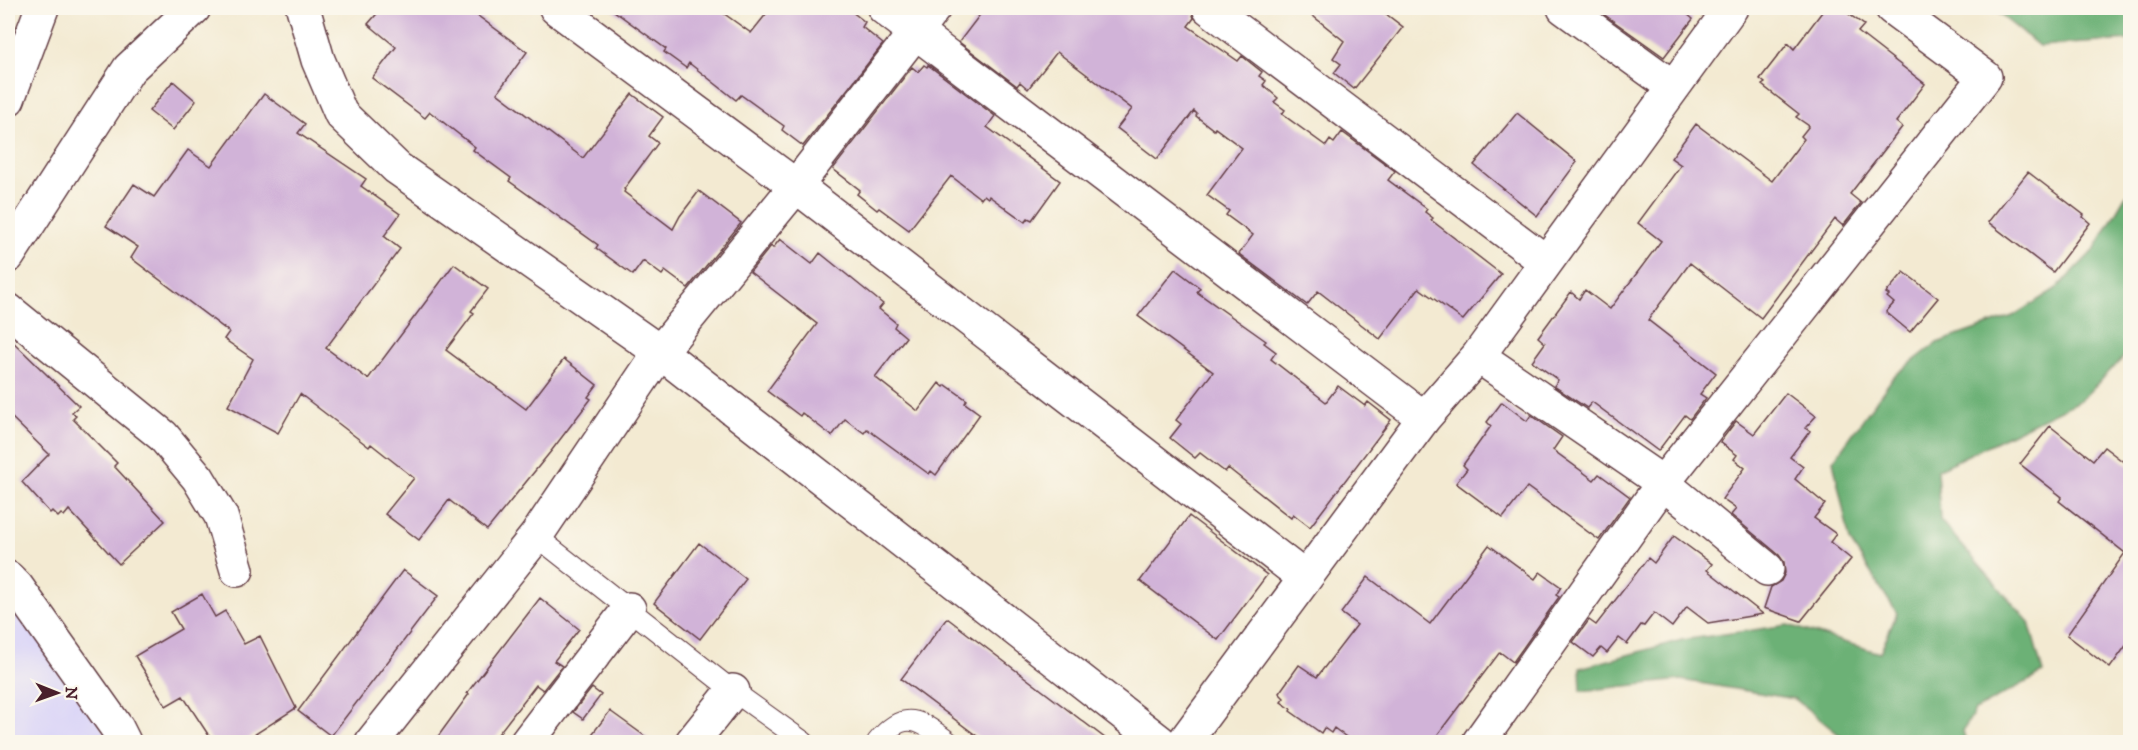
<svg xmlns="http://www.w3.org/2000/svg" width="2138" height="750" viewBox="0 0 2138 750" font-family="'IM FELL DW Pica',serif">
  <rect width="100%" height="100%" fill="#fbf7ec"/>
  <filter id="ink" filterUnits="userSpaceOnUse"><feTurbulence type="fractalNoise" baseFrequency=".0167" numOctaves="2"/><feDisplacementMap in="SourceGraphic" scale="12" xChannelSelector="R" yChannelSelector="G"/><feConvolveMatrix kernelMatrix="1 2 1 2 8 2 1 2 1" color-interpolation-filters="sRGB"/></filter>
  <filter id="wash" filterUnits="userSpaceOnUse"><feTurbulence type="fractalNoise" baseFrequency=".008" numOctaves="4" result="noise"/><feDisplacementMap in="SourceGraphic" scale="24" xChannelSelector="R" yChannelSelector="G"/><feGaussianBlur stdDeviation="1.35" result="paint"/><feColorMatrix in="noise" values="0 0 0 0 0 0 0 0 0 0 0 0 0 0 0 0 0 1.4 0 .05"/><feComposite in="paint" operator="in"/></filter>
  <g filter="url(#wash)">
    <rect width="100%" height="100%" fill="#f3ead2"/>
    <path fill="#dbd6f7" d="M 8,578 L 111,742 L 8,742 Z"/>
    <path fill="#6cb176" stroke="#5b6850" stroke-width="1.5" d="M 1992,8 L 2130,8 L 2130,40 L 2039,46 Z
      M 2130,192 L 2130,351 L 2081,400 L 1937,470 L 1940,520 L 2029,622 L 2043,673 L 1975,710 L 1963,731 L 1966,742 L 1848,742 L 1795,699 L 1681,680 L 1581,691 L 1580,668 L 1682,640 L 1788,625 L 1880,653 L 1897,613 L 1850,541 L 1833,461 L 1894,376 L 1937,343 L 2013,316 L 2057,288 L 2094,250 L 2125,197 Z"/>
    <g id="blocks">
      <path fill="#d1b3d8" d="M 382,8 L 467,8 L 527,52 L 497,93 L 583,158 L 632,94 L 663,117 L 649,136 L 658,143 L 624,189 L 625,190 L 624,192 L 673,229 L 680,216 L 699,191 L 741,223 L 688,288 L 665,271 L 662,275 L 643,261 L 633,275 L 596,248 L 598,245 L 509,181 L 511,178 L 473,150 L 475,147 L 430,112 L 425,118 L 372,78 L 396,47 L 368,24 Z
        M 610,8 L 716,8 L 751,33 L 771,8 L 847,8 L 865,22 L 862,27 L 883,44 L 803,146 L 782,130 L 784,126 L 741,95 L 736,100 L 689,63 L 686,68 L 664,52 L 666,49 Z
        M 985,8 L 1191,8 L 1194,18 L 1188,26 L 1238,61 L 1242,56 L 1262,72 L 1259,76 L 1266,81 L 1263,85 L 1278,98 L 1274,102 L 1285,110 L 1282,114 L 1326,146 L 1330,140 L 1334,143 L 1342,132 L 1395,171 L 1388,180 L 1427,209 L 1425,212 L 1433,218 L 1431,220 L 1501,274 L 1463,320 L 1419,288 L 1380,339 L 1318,291 L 1307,305 L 1239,254 L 1253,235 L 1226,215 L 1229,211 L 1207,195 L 1242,148 L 1215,128 L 1214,130 L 1196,116 L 1197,114 L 1194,111 L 1157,159 L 1117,128 L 1132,109 L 1057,52 L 1028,89 L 1020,82 L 1017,86 L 959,42 Z
        M 1303,8 L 1378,8 L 1403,27 L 1354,89 L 1334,73 L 1341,64 L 1333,58 L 1344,41 Z
        M 1595,8 L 1680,8 L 1693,19 L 1664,57 Z
        M 1825,8 L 1840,8 L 1864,25 L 1858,32 L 1925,84 L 1896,122 L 1902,127 L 1850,194 L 1861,203 L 1843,226 L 1835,219 L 1761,318 L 1690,263 L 1648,320 L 1716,373 L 1700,394 L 1706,398 L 1690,419 L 1685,415 L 1658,451 L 1592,402 L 1587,408 L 1554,386 L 1558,380 L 1532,361 L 1545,343 L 1538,337 L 1571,292 L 1579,299 L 1585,290 L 1610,309 L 1661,241 L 1638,223 L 1681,165 L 1671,158 L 1696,124 L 1772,181 L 1804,139 L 1801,136 L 1809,126 L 1796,117 L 1799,114 L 1762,85 L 1765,83 L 1760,79 L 1788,43 L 1794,49 Z
        M 924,65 L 927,67 L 928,65 L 995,116 L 987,127 L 1060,181 L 1032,220 L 1028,218 L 1025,222 L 989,196 L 988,198 L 984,195 L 981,199 L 951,176 L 909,230 L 879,208 L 877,210 L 857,194 L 860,190 L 833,169 L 912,67 L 918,72 Z
        M 173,81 L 196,101 L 173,130 L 149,111 Z
        M 264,94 L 305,124 L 298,133 L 366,179 L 361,186 L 400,214 L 384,236 L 400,249 L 326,348 L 368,379 L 454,264 L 488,289 L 471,311 L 474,313 L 446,350 L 526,409 L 564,359 L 597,385 L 588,397 L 591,399 L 552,450 L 487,530 L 449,500 L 419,540 L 385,514 L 414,478 L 371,444 L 369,447 L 300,394 L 278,433 L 228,406 L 253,359 L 224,339 L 229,332 L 131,258 L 138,247 L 106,226 L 134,184 L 154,197 L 188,150 L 211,166 Z
        M 1517,113 L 1577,162 L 1537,216 L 1474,165 Z
        M 2028,172 L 2084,215 L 2083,217 L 2090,223 L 2053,272 L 1988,222 Z
        M 780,239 L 812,264 L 820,253 L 883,304 L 879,309 L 896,323 L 894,327 L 906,337 L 875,377 L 918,411 L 939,383 L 944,387 L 946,385 L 967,400 L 965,403 L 980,414 L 936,475 L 931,471 L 929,474 L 867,429 L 864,433 L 845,419 L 832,436 L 802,413 L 800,416 L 767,391 L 817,324 L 750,272 L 771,246 L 773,248 Z
        M 1175,269 L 1200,288 L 1197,292 L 1266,341 L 1264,343 L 1276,352 L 1271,359 L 1326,402 L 1338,386 L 1365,406 L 1368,402 L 1391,420 L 1310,527 L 1293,514 L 1291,518 L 1228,468 L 1225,472 L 1200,453 L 1195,458 L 1170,438 L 1181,424 L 1176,420 L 1213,372 L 1138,316 Z
        M 1904,272 L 1938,298 L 1910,332 L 1886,312 L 1894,303 L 1887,297 L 1889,295 L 1886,293 Z
        M 8,337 L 79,406 L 72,412 L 76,416 L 73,419 L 117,463 L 114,466 L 165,521 L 119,564 L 69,510 L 64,516 L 61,514 L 58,517 L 52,511 L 50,513 L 22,482 L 49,454 L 8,414 Z
        M 1786,393 L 1816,416 L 1805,428 L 1810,431 L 1790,457 L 1803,467 L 1795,479 L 1825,504 L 1814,518 L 1836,534 L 1830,542 L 1851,559 L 1801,621 L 1764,608 L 1771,587 L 1781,581 L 1785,573 L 1784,562 L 1779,555 L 1731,515 L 1736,509 L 1722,499 L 1745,468 L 1734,459 L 1737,455 L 1720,442 L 1736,421 L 1754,434 Z
        M 1502,402 L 1527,421 L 1531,415 L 1562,437 L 1553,450 L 1594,480 L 1599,474 L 1630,497 L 1599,540 L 1527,487 L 1503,518 L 1456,483 L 1467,469 L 1463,465 L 1491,426 L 1487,422 Z
        M 2050,426 L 2093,460 L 2104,447 L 2130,467 L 2130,640 L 2110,668 L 2067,635 L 2125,553 L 2059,501 L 2062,497 L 2020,464 Z
        M 1189,516 L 1267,575 L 1218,640 L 1140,581 Z
        M 1674,536 L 1712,564 L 1707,570 L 1763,614 L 1708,623 L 1687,607 L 1672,627 L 1654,613 L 1644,626 L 1641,625 L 1627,644 L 1619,638 L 1607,653 L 1601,648 L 1593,657 L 1573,642 L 1589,620 L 1596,625 L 1648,558 L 1654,563 Z
        M 699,543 L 746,579 L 700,639 L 654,603 Z
        M 1489,545 L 1535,579 L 1540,572 L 1561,587 L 1556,595 L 1559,597 L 1513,662 L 1500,652 L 1432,742 L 1353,742 L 1334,728 L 1331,733 L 1324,728 L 1321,733 L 1290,711 L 1291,709 L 1281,702 L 1284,698 L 1279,693 L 1299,665 L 1317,677 L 1357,625 L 1341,613 L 1368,577 L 1430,624 Z
        M 403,570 L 438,596 L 331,736 L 298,711 Z
        M 202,594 L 215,617 L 225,611 L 244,644 L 260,636 L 296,708 L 243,742 L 213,742 L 183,696 L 166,706 L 135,656 L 181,629 L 171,612 Z
        M 540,598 L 579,629 L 554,661 L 562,666 L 543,690 L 536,685 L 492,742 L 434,742 L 469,694 L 467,693 Z
        M 947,618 L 1110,742 L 985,742 L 901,679 Z
        M 592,688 L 601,695 L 583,719 L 573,712 Z
        M 610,711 L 653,742 L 586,742 Z"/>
    </g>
  </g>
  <g filter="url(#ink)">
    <use href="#blocks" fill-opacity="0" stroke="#633d44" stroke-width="1.5"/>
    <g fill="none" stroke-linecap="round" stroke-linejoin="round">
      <defs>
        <path id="service" d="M 536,536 L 733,691 L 804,742
          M 877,742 C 904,708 920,720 949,742"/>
        <path id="minor" d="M 556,8 L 796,186 L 1305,578
          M 884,8 L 1424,418
          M 1209,8 L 1546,262
          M 1564,8 L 1673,87
          M 8,99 L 42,8
          M 8,310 L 163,436 L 198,478 L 221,516 L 237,570
          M 1478,356 L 1663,483 L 1767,569
          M 372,742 L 536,536 L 660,352 L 796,186 L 934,8
          M 527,742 L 629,609
          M 692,742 L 733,691
          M 1184,742 L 1424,418 L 1478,356 L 1731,8
          M 1479,742 L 1663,483 L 1985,77 L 1892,8"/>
        <path id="tertiary" d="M 303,8 L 318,60 L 341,114 L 397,168 L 660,352 L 1160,742
          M 8,256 L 129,69 L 194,8
          M 8,578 L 17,587 L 117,728 L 124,742"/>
      </defs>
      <use href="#service" stroke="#633d44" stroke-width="22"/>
      <use href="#minor" stroke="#633d44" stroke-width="36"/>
      <use href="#tertiary" stroke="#633d44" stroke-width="36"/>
      <use href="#service" stroke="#fff" stroke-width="20"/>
      <use href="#minor" stroke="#fff" stroke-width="33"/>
      <use href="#tertiary" stroke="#fff" stroke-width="33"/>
    </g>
  </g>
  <rect width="2138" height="750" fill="none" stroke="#fbf7ec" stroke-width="30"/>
  <g transform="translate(57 693) rotate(91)" stroke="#fbf7ec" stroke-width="4.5" paint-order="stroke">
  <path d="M0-4.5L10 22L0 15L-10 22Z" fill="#4a1f2b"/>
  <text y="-9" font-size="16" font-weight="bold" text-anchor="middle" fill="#4a1f2b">N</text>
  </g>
</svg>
